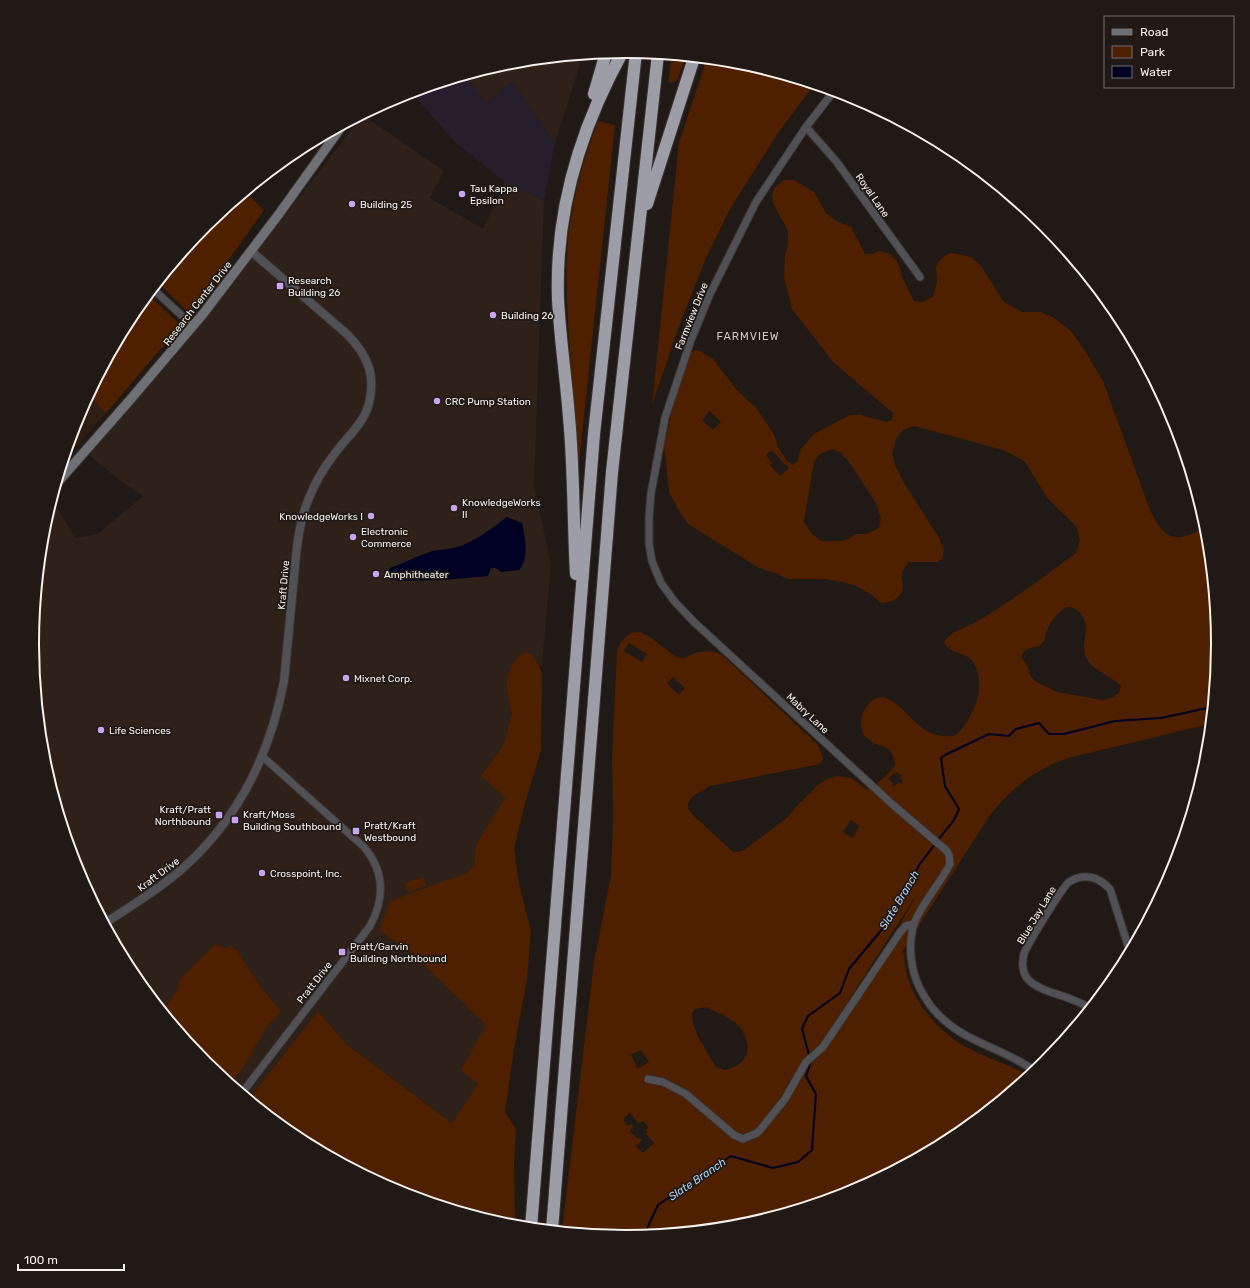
<svg xmlns="http://www.w3.org/2000/svg" width="1250" height="1288" viewBox="0 0 1250 1288" font-family="Rubik,sans-serif">
  <rect width="100%" height="100%" fill="#201916"/>
  <path fill="#2d211a" d="M 581,55 L 578,71 L 555,143 L 512,82 L 486,103 L 465,76 L 510,62 Z
    M 363,115 L 444,171 L 430,198 L 483,229 L 505,182 L 544,200 L 534,485 L 551,564 L 542,664 L 540,666 L 534,657 L 507,692 L 512,714 L 503,745 L 481,776 L 505,798 L 476,844 L 474,867 L 379,929 L 415,956 L 487,1025 L 461,1070 L 479,1084 L 452,1123 L 346,1044 L 318,1011 L 249,1099 L 231,1084 L 247,1062 L 264,1031 L 281,1011 L 259,985 L 238,951 L 215,945 L 179,980 L 178,988 L 163,1011 L 132,973 L 77,871 L 43,759 L 32,644 L 43,528 L 51,503 L 56,506 L 75,538 L 98,534 L 143,496 L 118,479 L 89,455 L 199,325 Z"/>
  <path fill="#261e2d" d="M 465,76 L 486,103 L 512,82 L 555,143 L 544,200 L 505,182 L 456,143 L 411,92 Z"/>
  <path fill="#2c1f12" d="M 89,395 L 106,413 L 65,459 L 77,417 Z"/>
  <path fill="#4e2000" fill-rule="evenodd" d="M 671,56 L 686,57 L 677,80 L 672,83 L 669,82 L 669,80 Z
    M 707,59 L 741,62 L 814,85 L 780,130 L 730,209 L 705,260 L 679,326 L 652,405 L 679,142 Z
    M 598,121 L 615,125 L 577,481 C 575,443 573,405 571,366 C 568,320 564,275 569,230 C 574,192 585,156 598,121 Z
    M 784,180 L 794,180 L 814,192 L 826,213 L 836,221 L 851,227 L 865,254 L 872,254 L 880,251 L 890,254 L 896,260 L 900,268 L 902,277 L 914,301 L 922,302 L 933,297 L 937,282 L 936,267 L 939,261 L 947,254 L 953,253 L 971,257 L 981,266 L 1004,302 L 1022,312 L 1040,312 L 1053,317 L 1071,331 L 1085,351 L 1103,381 L 1150,510 C 1165,542 1177,544 1206,526 L 1218,644 L 1210,724 L 1068,758 C 1033,771 1014,786 990,815 L 902,952 L 904,953 C 904,993 935,1031 970,1049 C 989,1059 1011,1065 1029,1076 L 954,1137 L 852,1192 L 740,1226 L 625,1237 L 562,1231 L 594,962 L 611,876 L 613,818 L 612,756 L 617,652 L 620,643 L 627,636 L 631,633 L 640,632 L 650,637 L 676,657 L 684,658 L 698,652 L 711,651 L 721,654 L 817,744 L 822,754 L 823,759 L 820,764 L 710,786 L 693,796 L 688,803 L 688,808 L 692,814 L 733,852 L 739,852 L 744,850 L 788,817 L 795,808 L 818,785 L 827,779 L 837,776 L 852,778 L 867,790 C 879,783 887,776 895,765 C 892,740 879,751 866,737 C 856,727 862,705 875,699 C 877,698 881,697 884,697 C 887,699 891,700 895,703 C 911,715 921,735 944,736 C 947,736 950,737 953,736 C 961,733 968,720 972,712 C 979,700 982,681 976,668 C 969,649 953,657 944,643 C 949,631 964,629 974,623 C 1010,603 1043,577 1076,553 L 1080,540 L 1076,526 L 1048,499 L 1025,462 L 1015,456 L 1003,450 L 914,426 L 903,430 L 896,439 L 892,454 L 896,467 L 904,483 L 938,536 L 944,550 L 942,559 L 937,562 L 908,562 C 907,566 902,570 902,574 C 901,577 903,581 903,584 C 903,597 893,603 881,603 L 872,595 L 854,585 L 842,582 L 826,579 L 788,579 L 775,573 L 759,568 L 688,524 L 680,513 L 669,492 L 664,445 L 674,403 L 690,354 L 695,350 L 700,351 L 713,359 L 736,389 L 756,408 L 774,434 L 778,447 L 787,461 L 793,465 L 797,462 L 801,449 L 814,434 L 850,415 L 861,415 L 886,422 L 892,420 L 893,413 L 834,363 L 792,309 L 784,277 L 785,256 L 788,244 L 788,231 L 773,203 L 772,196 L 774,188 ZM 710,411 L 721,422 L 713,430 L 702,420 ZM 833,449 L 841,453 L 849,462 L 876,503 L 881,519 L 879,528 L 866,534 L 856,534 L 849,539 L 840,541 L 822,541 L 812,534 L 804,522 L 814,461 L 820,454 ZM 772,450 L 785,465 L 786,464 L 789,468 L 780,476 L 770,465 L 772,463 L 766,455 ZM 1067,607 C 1078,606 1086,618 1086,628 C 1085,640 1081,650 1088,661 C 1096,672 1112,677 1121,686 L 1119,693 L 1111,698 L 1102,700 L 1057,692 L 1035,681 L 1031,677 L 1028,667 L 1021,657 C 1026,643 1036,652 1043,642 C 1045,640 1045,636 1046,633 C 1051,621 1056,613 1067,607 ZM 629,643 L 647,654 L 642,662 L 624,651 ZM 673,677 L 685,688 L 679,695 L 667,683 ZM 897,772 L 901,776 L 900,778 L 903,781 L 901,783 L 899,782 L 894,787 L 892,785 L 893,783 L 888,779 L 894,773 L 895,774 ZM 851,820 L 859,826 L 853,838 L 843,832 ZM 917,894 L 883,956 L 825,1049 L 810,1065 L 800,1081 L 762,1129 L 759,1128 L 811,1053 L 818,1048 ZM 705,1007 C 714,1011 724,1015 733,1021 C 746,1030 755,1052 739,1064 C 735,1067 729,1069 725,1070 L 716,1067 L 698,1037 L 693,1023 L 692,1014 L 695,1009 ZM 641,1050 L 649,1062 L 638,1069 L 631,1055 ZM 630,1112 L 637,1122 L 640,1123 L 643,1121 L 648,1127 L 646,1130 L 647,1132 L 646,1134 L 654,1143 L 643,1153 L 636,1146 L 642,1140 L 639,1138 L 638,1139 L 630,1131 L 633,1126 L 631,1124 L 628,1126 L 623,1120 Z
    M 245,192 L 264,210 L 194,309 L 188,312 L 158,283 L 206,225 Z
    M 148,295 L 181,325 L 106,413 L 89,395 L 132,314 Z
    M 528,652 C 536,658 539,664 542,674 L 541,750 L 525,803 L 514,848 L 519,884 L 531,931 L 527,979 L 514,1049 L 505,1112 L 516,1129 L 514,1164 L 515,1226 L 509,1226 L 398,1192 L 295,1137 L 249,1099 L 318,1011 L 346,1044 L 452,1123 L 478,1084 L 461,1070 L 486,1025 L 415,956 L 379,930 L 390,901 L 466,873 L 474,866 L 476,844 L 505,798 L 481,776 L 503,745 L 512,714 L 507,692 L 507,677 L 514,662 L 522,653 Z
    M 423,877 L 426,886 L 408,892 L 405,883 Z
    M 215,944 L 225,948 L 230,946 L 238,951 L 259,985 L 281,1011 L 264,1031 L 247,1062 L 231,1084 L 206,1063 L 163,1011 L 178,988 L 179,980 Z"/>
  <path fill="#000024" d="M 507,517 L 522,523 C 525,539 530,556 519,570 L 502,572 L 495,568 L 491,568 L 488,576 L 443,580 L 401,581 L 389,579 L 388,573 L 390,568 C 403,564 414,557 427,553 C 437,549 447,550 457,547 C 475,542 492,528 507,517 Z"/>
  <g fill="none" stroke-linecap="round" stroke-linejoin="round">
    <path stroke="#000024" stroke-width="2" d="M 938,840 L 954,820 L 959,809 L 945,786 L 941,758 L 945,755 L 989,734 L 1009,736 L 1016,729 L 1039,723 L 1049,734 L 1064,734 L 1115,721 L 1161,718 L 1212,707
      M 644,1235 L 658,1205 L 731,1156 L 773,1168 L 798,1162 L 812,1150 L 816,1094 L 806,1076 L 811,1062 L 802,1029 L 808,1016 L 840,993 L 849,969 L 883,928 L 920,864 L 935,844"/>
    <defs>
      <path id="minor" d="M 556,58 L 559,59
        M 834,91 L 806,127 L 756,202 L 710,294 L 691,340 L 665,418 L 651,493 L 649,518 L 649,544 L 652,561 L 661,583 L 675,602 L 694,622 L 892,804 L 947,851 L 949,855 L 950,864 C 940,884 921,904 914,924 C 909,940 910,957 914,973 C 917,985 923,995 930,1005 C 959,1043 999,1045 1035,1071
        M 806,127 L 836,161 L 920,277
        M 153,289 L 193,326
        M 1097,999 L 1115,973 L 1120,969
        M 1090,1008 C 1084,1005 1079,1002 1073,1000 C 1060,994 1036,990 1027,978 C 1022,972 1022,961 1024,954 C 1026,946 1064,885 1069,882 C 1084,872 1099,877 1110,889 L 1130,952
        M 648,1079 L 663,1082 L 686,1094 L 734,1135 L 743,1139 L 757,1133 L 760,1130 L 785,1099 L 806,1062 L 823,1047 L 901,931 L 906,926 L 914,924
        M 242,1093 L 370,926 C 385,898 385,872 364,847 L 263,757"/>
      <path id="tertiary" d="M 105,923 C 131,906 158,890 182,869 C 239,819 270,754 284,681 C 287,650 290,619 293,587 C 296,558 297,526 309,498 C 315,483 323,469 333,456 C 346,437 367,422 370,398 C 375,373 366,354 348,335 L 251,251"/>
      <path id="secondary" d="M 57,483 L 130,400 L 203,314 L 279,214 L 342,126"/>
      <path id="motorway" d="M 594,94 L 606,53
        M 647,204 L 694,58
        M 576,574 C 573,521 574,469 569,417 C 566,378 560,339 558,299 C 555,212 581,127 623,51
        M 531,1228 L 594,434 L 636,52
        M 552,1230 L 612,472 L 658,54"/>
    </defs>
    <use href="#minor" stroke="#3a3330" stroke-width="9"/>
    <use href="#tertiary" stroke="#3a3330" stroke-width="10"/>
    <use href="#secondary" stroke="#3a3330" stroke-width="11"/>
    <use href="#motorway" stroke="#3a3330" stroke-width="14"/>
    <use href="#minor" stroke="#515155" stroke-width="7"/>
    <use href="#tertiary" stroke="#515155" stroke-width="8"/>
    <use href="#secondary" stroke="#6f7075" stroke-width="9"/>
    <use href="#motorway" stroke="#9c9da6" stroke-width="12"/>
  </g>
  <g fill="#c7a6ef" stroke="#201916" stroke-width="1.5">
    <circle cx="462" cy="194" r="4"/>
    <circle cx="352" cy="204" r="4"/>
    <rect x="276" y="282" width="8" height="8" rx="2"/>
    <circle cx="493" cy="315" r="4"/>
    <circle cx="437" cy="401" r="4"/>
    <circle cx="454" cy="508" r="4"/>
    <circle cx="371" cy="516" r="4"/>
    <circle cx="353" cy="537" r="4"/>
    <circle cx="376" cy="574" r="4"/>
    <circle cx="346" cy="678" r="4"/>
    <circle cx="101" cy="730" r="4"/>
    <rect x="215" y="811" width="8" height="8" rx="2"/>
    <rect x="231" y="816" width="8" height="8" rx="2"/>
    <rect x="352" y="827" width="8" height="8" rx="2"/>
    <circle cx="262" cy="873" r="4"/>
    <rect x="338" y="948" width="8" height="8" rx="2"/>
  </g>
  <g text-anchor="middle" stroke-width="3.5" stroke-linejoin="round" paint-order="stroke">
    <g font-size="10" fill="#f6f1ee" stroke="#201916" text-anchor="start">
      <text x="470" y="192">Tau Kappa<tspan x="470" dy="12">Epsilon</tspan></text>
      <text x="360" y="208">Building 25</text>
      <text x="288" y="284">Research<tspan x="288" dy="12">Building 26</tspan></text>
      <text x="501" y="319">Building 26</text>
      <text x="445" y="405">CRC Pump Station</text>
      <text x="462" y="506">KnowledgeWorks<tspan x="462" dy="12">II</tspan></text>
      <text x="363" y="520" text-anchor="end">KnowledgeWorks I</text>
      <text x="361" y="535">Electronic<tspan x="361" dy="12">Commerce</tspan></text>
      <text x="384" y="578">Amphitheater</text>
      <text x="354" y="682">Mixnet Corp.</text>
      <text x="109" y="734">Life Sciences</text>
      <text x="211" y="813" text-anchor="end">Kraft/Pratt<tspan x="211" dy="12">Northbound</tspan></text>
      <text x="243" y="818">Kraft/Moss<tspan x="243" dy="12">Building Southbound</tspan></text>
      <text x="364" y="829">Pratt/Kraft<tspan x="364" dy="12">Westbound</tspan></text>
      <text x="270" y="877">Crosspoint, Inc.</text>
      <text x="350" y="950">Pratt/Garvin<tspan x="350" dy="12">Building Northbound</tspan></text>
    </g>
    <g font-size="10" fill="#f6f1ee" stroke="#201916">
      <text transform="translate(873 195) rotate(55)" y="4">Royal Lane</text>
      <text transform="translate(197 303) rotate(-52)" y="4">Research Center Drive</text>
      <text transform="translate(691 316) rotate(-68)" y="4">Farmview Drive</text>
      <text transform="translate(283 585) rotate(-85)" y="4">Kraft Drive</text>
      <text transform="translate(808 713) rotate(43)" y="4">Mabry Lane</text>
      <text transform="translate(158 874) rotate(-37)" y="4">Kraft Drive</text>
      <text transform="translate(1036 915) rotate(-59)" y="4">Blue Jay Lane</text>
      <text transform="translate(314 982) rotate(-52)" y="4">Pratt Drive</text>
    </g>
    <g font-size="11" letter-spacing="1" fill="#d3cac5" stroke="#201916">
      <text x="748" y="340">FARMVIEW</text>
    </g>
    <g font-size="11" font-style="italic" fill="#b2d0f3" stroke="#201916">
      <text transform="translate(899 900) rotate(-59)" y="4">Slate Branch</text>
      <text transform="translate(697 1179) rotate(-34)" y="4">Slate Branch</text>
    </g>
  </g>
  <path d="M0 0H1250V1288H0ZM39 644a586 586 0 1 1 1172 0a586 586 0 1 1-1172 0Z" fill="#201916" fill-rule="evenodd"/>
  <path fill="none" stroke="#f6f1ee" stroke-width="2" d="M39 644a586 586 0 1 1 1172 0a586 586 0 1 1-1172 0Z"/>
  <rect x="1104" y="16" width="130" height="72" fill="#201916" stroke="#766f6c"/>
  <rect x="1112" y="29" width="20" height="6" fill="#6f7075" stroke="#766f6c"/>
  <text x="1140" y="36" font-size="12" fill="#f6f1ee">Road</text>
  <rect x="1112" y="46" width="20" height="12" fill="#4e2000" stroke="#766f6c"/>
  <text x="1140" y="56" font-size="12" fill="#f6f1ee">Park</text>
  <rect x="1112" y="66" width="20" height="12" fill="#000024" stroke="#766f6c"/>
  <text x="1140" y="76" font-size="12" fill="#f6f1ee">Water</text>
  <path d="M18 1264v6h106v-6" fill="none" stroke="#f6f1ee" stroke-width="2"/>
  <text x="24" y="1264" font-size="12" fill="#f6f1ee" stroke="#201916" stroke-width="3" paint-order="stroke">100 m</text>
</svg>
